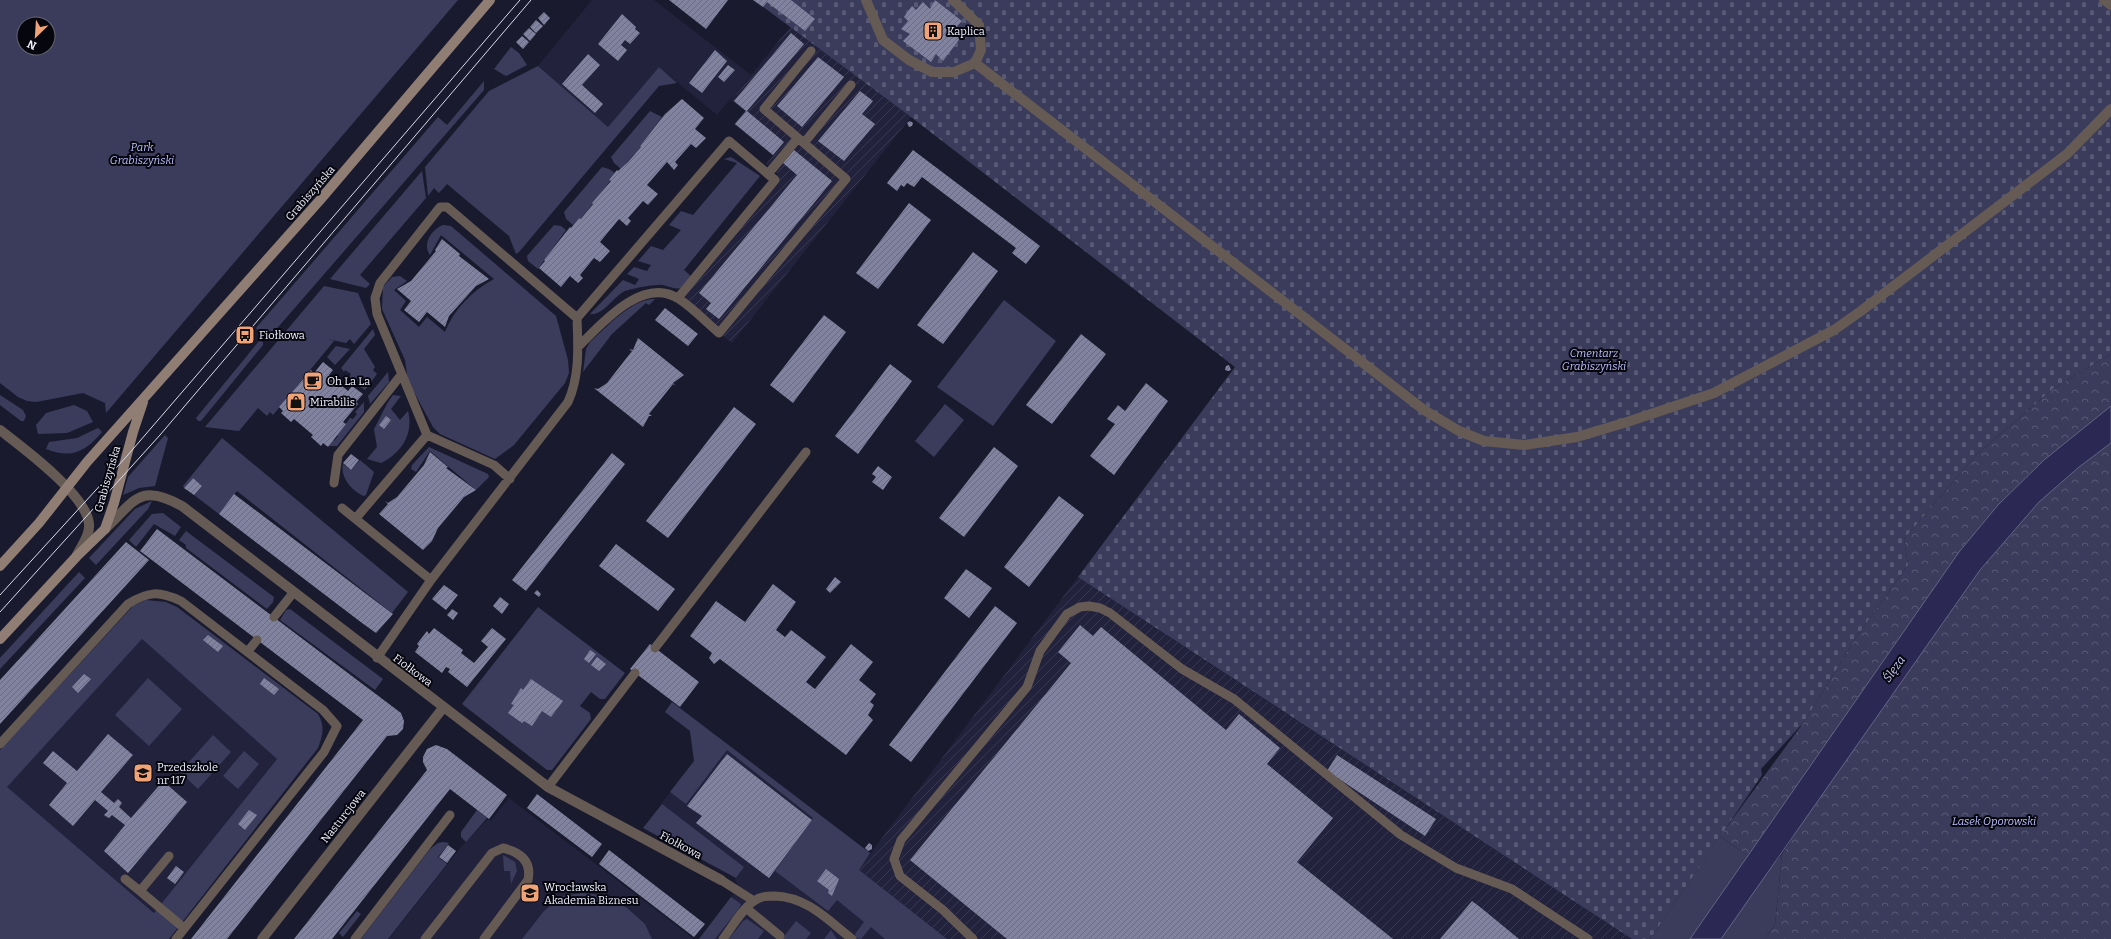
<svg xmlns="http://www.w3.org/2000/svg" width="2111" height="939" viewBox="0 0 2111 939" font-family="Bitter,serif">
  <defs>
    <pattern id="industrial-furrows" width="10" height="10" patternUnits="userSpaceOnUse"><rect width="10" height="10" fill="#23223d"/><path d="M-1 1l2-2M0 10L10 0M9 11l2-2" fill="none" stroke="#383850"/></pattern>
    <pattern id="forest-crowns" width="20" height="18" patternUnits="userSpaceOnUse"><rect width="20" height="18" fill="#3b3c5c"/><path d="M2 6a3 3 0 1 1 6 0M12 15a3 3 0 1 1 6 0" fill="none" stroke="#585974"/></pattern>
    <pattern id="cemetery-stones" width="16" height="16" patternUnits="userSpaceOnUse"><rect width="16" height="16" fill="#3b3c5c"/><path d="M2 7V4a2 2 0 0 1 4 0v3zM10 15v-3a2 2 0 0 1 4 0v3z" fill="#585974"/></pattern>
    <pattern id="building-hatch" width="6" height="6" patternUnits="userSpaceOnUse"><rect width="6" height="6" fill="#81829d"/><path d="M-1 1l2-2M0 6l6-6M5 7l2-2" fill="none" stroke="#6a6b7d"/></pattern>
  </defs>
  <rect width="100%" height="100%" fill="#1a1a2f"/>
  <path fill="#23223d" d="M 592,0 L 654,0 L 751,75 L 717,115 L 659,67 L 608,127 L 538,66 Z
    M 142,639 L 277,759 L 155,913 L 6,787 Z
    M 716,735 L 870,853 L 859,870 L 947,939 L 699,939 L 739,887 L 735,880 L 744,867 L 661,804 Z
    M 509,798 L 694,939 L 389,939 L 461,847 L 488,819 L 491,821 Z"/>
  <path fill="url(#industrial-furrows)" d="M 790,27 L 911,117 L 732,343 L 676,298 L 778,174 L 766,164 L 773,156 L 734,124 L 745,111 L 731,100 Z
    M 1078,577 L 1204,660 L 1632,939 L 947,939 L 858,870 Z"/>
  <path fill="#3b3c5c" fill-rule="evenodd" d="M 0,0 L 458,0 L 106,413 L 105,403 L 83,393 L 36,402 L 27,401 L 18,397 L 0,383 ZM 24,24 L 48,24 L 48,48 L 24,48 Z
    M 511,47 L 519,53 L 527,65 L 506,76 L 494,69 Z
    M 538,66 L 608,127 L 659,67 L 677,83 L 659,86 L 519,252 L 516,254 L 509,236 L 447,184 L 439,193 L 434,188 L 428,196 L 425,167 L 489,91 Z
    M 484,81 L 484,90 L 273,333 C 267,333 260,334 256,328 L 438,117 L 447,125 Z
    M 650,111 L 662,117 L 640,146 L 641,147 L 621,169 L 614,163 L 611,157 Z
    M 731,157 L 760,176 L 684,270 L 692,277 C 689,281 686,286 681,288 C 675,290 668,286 663,285 C 656,284 629,289 623,292 C 613,298 602,316 590,314 L 623,280 L 635,285 L 639,279 L 627,274 L 634,267 L 647,271 L 651,265 L 638,261 L 651,246 L 663,250 L 681,230 L 669,225 L 681,211 L 693,215 L 737,163 L 724,159 Z
    M 602,167 L 609,169 L 615,173 L 609,180 L 610,181 L 581,219 L 579,218 L 573,225 L 566,219 L 564,212 Z
    M 422,171 L 426,198 L 360,275 L 370,284 L 366,288 L 330,279 Z
    M 443,225 L 451,226 L 556,316 L 568,360 L 569,373 L 565,383 L 514,445 L 495,459 L 440,434 L 433,427 L 408,381 L 405,360 L 382,309 L 383,287 L 392,277 L 400,276 L 407,281 L 394,290 L 406,301 L 400,310 L 419,327 L 427,317 L 445,332 C 454,309 472,291 494,279 L 441,235 L 430,255 C 422,244 431,230 443,225 Z
    M 554,225 L 561,226 L 566,230 L 538,269 L 528,261 L 527,256 Z
    M 324,286 L 358,293 L 371,324 L 354,344 L 350,339 L 346,343 L 327,339 L 334,341 L 273,415 L 270,412 L 267,416 L 258,408 L 239,431 L 205,427 Z
    M 655,299 L 649,305 L 646,303 L 612,334 L 583,372 L 586,349 L 590,342 C 607,327 631,299 655,299 Z
    M 1004,300 L 1056,341 L 993,426 L 937,387 Z
    M 373,329 L 375,335 L 364,349 L 375,367 L 373,370 L 377,374 L 365,390 L 358,385 L 360,382 L 355,379 L 354,380 L 349,377 L 351,374 L 345,370 L 344,372 L 341,368 Z
    M 259,341 L 263,342 L 263,345 L 201,421 L 198,421 L 196,418 Z
    M 336,346 L 350,349 L 335,365 L 327,357 Z
    M 388,372 L 389,382 L 370,404 L 368,396 Z
    M 0,395 L 23,410 L 26,416 L 24,421 L 21,421 L 0,405 Z
    M 393,395 L 401,396 L 391,409 L 400,420 L 408,411 C 414,434 401,453 381,463 L 367,459 L 377,447 L 374,429 C 381,417 385,405 393,395 Z
    M 364,402 L 364,412 L 337,446 L 327,446 L 333,439 L 334,441 L 338,436 L 337,435 L 350,418 L 353,419 L 357,414 L 355,412 Z
    M 945,404 L 964,420 L 934,457 L 915,441 Z
    M 74,405 L 87,411 L 93,422 L 67,433 L 38,434 L 36,425 L 46,413 Z
    M 98,428 L 102,432 C 85,452 72,459 46,449 L 49,442 L 77,438 Z
    M 165,435 L 168,438 L 155,486 L 139,488 L 123,495 L 128,477 Z
    M 222,438 L 408,592 L 392,613 L 237,491 L 219,514 L 194,495 L 202,486 L 193,478 L 184,488 L 183,486 Z
    M 429,447 L 488,474 L 489,477 L 476,490 L 430,451 L 416,472 L 411,469 L 412,465 Z
    M 360,460 L 374,472 L 366,495 L 364,496 C 352,491 340,477 343,464 L 351,470 Z
    M 152,501 L 148,509 L 96,565 L 89,558 L 135,509 Z
    M 163,513 L 181,527 L 175,536 L 154,524 L 136,547 L 129,540 L 152,514 Z
    M 186,531 L 274,597 L 273,602 L 267,609 L 186,548 L 186,545 L 179,540 Z
    M 79,572 L 85,578 L 0,669 L 0,658 Z
    M 146,600 L 166,602 L 177,607 L 318,714 C 325,726 323,735 318,748 L 169,939 L 0,939 L 0,750 L 133,606 ZM 142,639 L 277,759 L 154,913 L 7,787 Z
    M 538,607 L 625,673 L 605,699 L 600,699 L 591,692 L 580,706 L 590,713 L 591,719 L 552,770 L 547,770 L 462,704 Z
    M 290,609 L 383,679 L 375,690 L 280,620 L 286,610 Z
    M 148,678 L 182,709 L 149,746 L 115,715 Z
    M 672,702 L 870,853 L 859,870 L 947,939 L 885,939 L 871,927 L 861,939 L 856,938 L 855,934 L 864,922 L 837,900 L 828,911 L 775,871 L 813,818 L 727,750 L 686,804 L 670,792 L 694,761 L 690,731 L 665,712 Z
    M 213,735 L 231,752 L 198,789 L 180,772 Z
    M 244,751 L 259,764 L 238,789 L 223,776 Z
    M 662,804 L 744,867 L 736,878 L 643,828 Z
    M 477,810 L 487,818 L 466,842 L 461,837 L 461,832 Z
    M 1720,836 L 1748,856 L 1690,939 L 1650,939 Z
    M 443,842 L 449,843 L 438,857 L 447,864 L 388,939 L 361,939 L 430,849 L 438,843 Z
    M 1782,854 L 1775,925 L 1765,939 L 1721,939 L 1764,876 Z
    M 503,855 L 515,862 L 517,871 L 511,884 L 510,871 L 504,871 Z
    M 583,893 L 606,896 L 627,908 L 645,924 L 652,939 L 522,939 L 544,911 L 562,896 Z
    M 731,897 L 741,904 L 740,907 L 715,939 L 699,939 Z
    M 357,911 L 361,914 L 343,937 L 339,933 Z
    M 747,919 L 764,931 L 758,939 L 729,939 L 743,921 Z
    M 796,921 L 811,933 L 806,939 L 782,939 Z
    M 831,930 L 837,939 L 824,939 Z"/>
  <path fill="url(#forest-crowns)" d="M 2111,354 L 2111,406 L 2044,460 L 1998,505 L 1959,552 L 1748,856 L 1720,836 L 1804,722 L 1857,636 L 1908,565 L 1904,539 L 1977,454 L 2054,388 Z
    M 2111,443 L 2111,939 L 1765,939 L 1775,925 L 1782,854 L 1815,803 L 1980,570 L 2039,502 L 2079,467 Z"/>
  <path fill="url(#cemetery-stones)" d="M 754,0 L 2111,0 L 2111,354 L 2054,388 L 1977,454 L 1904,539 L 1908,565 L 1857,636 L 1804,722 L 1761,769 L 1762,775 L 1650,939 L 1632,939 L 1078,577 L 1235,367 L 911,117 Z"/>
  <path fill="#2b2953" stroke="#666586" d="M 2111,406 L 2111,443 L 2079,467 L 2039,502 L 1980,570 L 1721,939 L 1690,939 L 1959,552 L 1998,505 L 2044,460 Z"/>
  <path fill="url(#building-hatch)" d="M 669,0 L 728,0 L 706,29 Z
    M 753,0 L 791,0 L 815,19 L 805,31 L 767,2 L 763,7 Z
    M 935,0 L 962,21 L 955,28 L 964,33 L 943,61 L 936,54 L 931,62 L 903,41 L 910,34 L 901,29 L 908,21 L 904,17 L 912,6 L 916,10 L 923,2 L 930,9 Z
    M 544,12 L 550,18 L 544,25 L 538,18 Z
    M 622,14 L 636,27 L 635,29 L 640,33 L 630,44 L 625,40 L 621,45 L 627,50 L 618,61 L 598,44 Z
    M 536,20 L 543,26 L 536,33 L 530,27 Z
    M 529,28 L 536,34 L 530,41 L 523,34 Z
    M 791,33 L 804,44 L 747,111 L 784,142 L 773,155 L 735,124 L 746,111 L 734,101 Z
    M 522,36 L 529,42 L 523,49 L 516,42 Z
    M 715,50 L 727,61 L 702,93 L 689,83 Z
    M 588,54 L 600,65 L 582,85 L 603,104 L 595,113 L 562,84 Z
    M 818,57 L 844,77 L 802,127 L 777,106 Z
    M 728,65 L 735,70 L 724,82 L 718,77 Z
    M 860,91 L 873,101 L 862,114 L 875,124 L 844,161 L 818,141 Z
    M 682,99 L 704,118 L 695,129 L 706,138 L 696,148 L 691,144 L 675,162 L 678,165 L 674,170 L 667,162 L 647,185 L 658,194 L 648,205 L 643,201 L 628,218 L 631,221 L 627,226 L 619,219 L 600,242 L 610,251 L 600,262 L 594,258 L 580,275 L 583,278 L 578,283 L 570,276 L 561,287 L 539,268 L 545,261 L 544,260 L 570,227 L 571,228 L 579,218 L 581,219 L 593,204 L 592,203 L 611,181 L 609,180 L 617,170 L 618,171 L 628,162 L 641,147 L 640,146 L 665,114 Z
    M 910,121 L 913,123 L 912,126 L 909,127 L 907,123 Z
    M 794,150 L 832,181 L 719,319 L 706,309 L 711,303 L 699,293 L 797,175 L 783,163 Z
    M 913,150 L 1040,246 L 1026,264 L 1012,253 L 1016,248 L 922,177 L 914,187 L 907,183 L 904,187 L 901,185 L 897,191 L 887,183 Z
    M 909,203 L 931,220 L 878,289 L 856,273 Z
    M 442,239 L 460,254 L 459,256 L 489,279 L 476,286 L 449,316 L 445,327 L 427,312 L 419,322 L 404,310 L 411,301 L 397,289 L 411,281 L 436,251 L 435,250 Z
    M 973,252 L 998,271 L 943,344 L 917,325 Z
    M 665,308 L 698,334 L 688,346 L 655,320 Z
    M 824,315 L 846,332 L 793,403 L 770,385 Z
    M 1081,334 L 1106,354 L 1052,424 L 1026,405 Z
    M 638,338 L 684,375 L 673,383 L 676,386 L 673,384 L 649,414 L 652,416 L 649,416 L 643,427 L 594,388 L 598,389 L 607,383 L 632,351 L 629,349 L 633,350 Z
    M 323,362 L 333,370 L 329,375 L 348,391 L 352,386 L 363,394 L 356,402 L 358,404 L 343,422 L 346,424 L 328,447 L 323,443 L 321,446 L 311,437 L 313,435 L 294,419 L 291,422 L 281,413 L 283,411 L 279,407 L 311,370 L 314,373 Z
    M 890,364 L 912,381 L 858,454 L 835,436 Z
    M 1229,365 L 1231,370 L 1228,371 L 1225,370 L 1226,366 Z
    M 1146,383 L 1168,401 L 1114,475 L 1090,456 L 1115,424 L 1107,419 L 1118,405 L 1125,411 Z
    M 734,407 L 756,424 L 668,538 L 646,521 Z
    M 386,416 L 391,420 L 384,429 L 379,425 Z
    M 994,447 L 1018,466 L 964,537 L 939,518 Z
    M 430,452 L 448,467 L 446,468 L 476,490 L 464,497 L 438,528 L 432,541 L 423,550 L 379,514 L 388,504 L 385,501 L 388,503 L 397,497 L 424,465 Z
    M 612,453 L 625,464 L 526,591 L 512,580 Z
    M 351,454 L 359,460 L 351,470 L 343,463 Z
    M 878,466 L 892,477 L 883,490 L 872,482 L 876,477 L 872,474 Z
    M 193,478 L 202,486 L 194,495 L 184,488 Z
    M 234,494 L 365,593 L 393,614 L 376,633 L 362,623 L 219,514 Z
    M 1059,496 L 1084,515 L 1029,587 L 1004,567 Z
    M 157,529 L 401,713 L 404,721 L 403,729 L 397,735 L 387,736 L 227,939 L 191,939 L 363,720 L 140,551 Z
    M 126,542 L 149,560 L 0,724 L 0,680 Z
    M 616,544 L 675,589 L 658,611 L 599,566 Z
    M 966,569 L 992,588 L 969,618 L 944,598 Z
    M 835,577 L 841,582 L 830,593 L 826,589 Z
    M 773,584 L 796,602 L 776,630 L 785,637 L 791,630 L 826,657 L 806,682 L 815,689 L 851,644 L 873,662 L 859,680 L 876,694 L 870,702 L 874,705 L 868,715 L 873,720 L 846,755 L 720,659 L 714,664 L 709,658 L 712,653 L 690,636 L 716,601 L 745,622 Z
    M 444,585 L 458,595 L 446,610 L 432,599 Z
    M 537,590 L 541,594 L 539,597 L 534,593 Z
    M 500,597 L 509,604 L 502,614 L 493,606 Z
    M 995,606 L 1017,623 L 911,762 L 889,745 Z
    M 452,609 L 458,613 L 453,620 L 447,615 Z
    M 1080,625 L 1093,636 L 1101,627 L 1226,730 L 1239,714 L 1280,748 L 1267,764 L 1333,818 L 1297,862 L 1393,939 L 1007,939 L 910,860 L 1071,663 L 1058,652 Z
    M 434,628 L 463,650 L 461,653 L 474,663 L 488,647 L 481,641 L 492,628 L 506,639 L 467,687 L 448,672 L 450,669 L 446,667 L 442,673 L 415,652 L 419,646 L 417,644 L 427,631 L 429,634 Z
    M 208,635 L 223,646 L 218,652 L 203,640 Z
    M 650,644 L 699,682 L 680,707 L 630,669 Z
    M 590,650 L 596,654 L 589,663 L 584,659 Z
    M 597,657 L 606,664 L 599,671 L 591,665 Z
    M 84,674 L 91,679 L 78,693 L 72,687 Z
    M 264,678 L 279,689 L 274,695 L 260,684 Z
    M 531,679 L 563,701 L 551,717 L 542,711 L 532,726 L 524,721 L 522,723 L 508,713 L 514,705 L 511,704 L 521,688 L 523,690 Z
    M 108,734 L 133,755 L 101,792 L 114,803 L 118,799 L 122,803 L 119,807 L 131,818 L 163,781 L 187,802 L 128,873 L 104,851 L 125,825 L 112,815 L 109,818 L 107,817 L 104,815 L 108,811 L 95,800 L 73,826 L 49,805 L 67,783 L 43,763 L 53,751 L 77,771 Z
    M 436,745 L 447,749 L 507,795 L 489,819 L 450,789 L 332,939 L 294,939 L 427,770 L 423,762 L 423,757 L 427,749 Z
    M 727,754 L 812,820 L 769,878 L 696,823 L 702,816 L 687,806 Z
    M 1337,755 L 1436,819 L 1425,836 L 1327,771 Z
    M 537,794 L 602,844 L 592,857 L 527,808 Z
    M 249,810 L 257,815 L 245,830 L 238,824 Z
    M 869,843 L 872,845 L 872,849 L 868,851 L 865,848 Z
    M 448,845 L 456,851 L 447,863 L 439,857 Z
    M 609,850 L 705,924 L 694,937 L 599,864 Z
    M 176,866 L 184,872 L 175,884 L 167,878 Z
    M 826,869 L 839,879 L 832,896 L 828,893 L 829,890 L 817,881 Z
    M 1472,901 L 1480,907 L 1519,939 L 1440,939 Z"/>
  <g fill="none" stroke-linecap="round" stroke-linejoin="round">
    <path stroke="#665b54" stroke-width="9" d="M 804,143 L 851,85
      M 768,174 L 798,138
      M 577,318 L 729,141 L 775,180 L 678,298
      M 578,347 C 601,324 643,275 679,299 C 693,308 706,322 719,333 L 846,179 L 764,109 L 811,51
      M 334,483 L 338,455 L 401,375
      M 342,508 L 431,580
      M 356,518 L 427,435
      M 274,617 L 293,593
      M 655,648 L 806,452
      M 248,651 L 257,640
      M 377,658 L 431,580 L 568,402 C 580,376 578,346 577,318 L 447,207 L 440,207 L 380,283 L 375,298 L 377,314 L 427,435 L 494,465 L 510,479
      M 0,744 L 128,604 C 149,591 159,591 181,601 L 323,710 L 337,726 L 324,752 L 176,939
      M 548,787 L 635,673
      M 169,856 L 140,891 L 184,928
      M 125,879 L 140,891
      M 721,880 L 754,901
      M 746,908 L 780,936
      M 355,939 L 450,815
      M 425,939 L 492,853 L 503,848 C 520,852 532,861 528,880 L 484,939
      M 723,939 C 732,927 742,909 754,901 C 761,896 767,896 775,896 C 807,897 828,920 852,939
      M 973,939 L 943,910 L 900,876 L 894,859 L 901,840 L 1027,687 L 1040,651 L 1067,614 L 1080,607 L 1089,606 L 1100,608 L 1110,613 L 1182,669 L 1234,699 L 1401,835 L 1456,868 L 1512,889 L 1588,939"/>
    <path stroke="#665b54" stroke-width="10" d="M 866,0 L 883,40 L 909,60 L 932,72 L 954,72 L 975,63 L 981,50 L 979,25 L 953,0
      M 2104,0 L 2111,5
      M 975,63 L 1424,410 L 1459,431 L 1484,441 L 1524,445 L 1577,437 L 1627,422 L 1714,393 L 1834,330 L 1861,311 L 2067,154 L 2111,109"/>
    <path stroke="#665b54" stroke-width="10" d="M 105,529 C 135,501 139,482 182,506 L 548,787 L 721,880
      M 262,939 L 443,708"/>
    <path stroke="#665b54" stroke-width="10" d="M 0,430 C 23,448 87,495 89,524 C 90,535 82,545 77,555"/>
    <path stroke="#907e74" stroke-width="10" d="M 0,566 L 39,523 L 87,462 L 320,200 L 490,0
      M 0,639 L 77,556 L 105,529 L 114,503 L 133,432 L 143,402"/>
    <path stroke="#dadbe8" stroke-width="1" d="M 0,595 L 127,456 L 520,0
      M 0,612 L 160,435 L 531,0"/>
  </g>
  <defs>
    <symbol id="building-square" viewBox="-11 -11 22 22"><rect x="-9" y="-9" width="18" height="18" rx="4" fill="#efa376" stroke="#06060f"/><path d="M-4-6H4V6H1V3H-1V6H-4ZM-2.5-4.3h1.7v1.8h-1.7ZM.8-4.3h1.7v1.8H.8ZM-2.5-1h1.7V.8h-1.7ZM.8-1h1.7V.8H.8Z" fill="#111"/></symbol>
    <symbol id="bus-square" viewBox="-11 -11 22 22"><rect x="-9" y="-9" width="18" height="18" rx="4" fill="#efa376" stroke="#06060f"/><path d="M-5-6H5V4H4V6H2V4H-2V6H-4V4H-5ZM-3.5-4V0h7V-4ZM-3.5 1.2v1.5H-2V1.2ZM2 1.2v1.5H3.5V1.2Z" fill="#111"/></symbol>
    <symbol id="cafe-square" viewBox="-11 -11 22 22"><rect x="-9" y="-9" width="18" height="18" rx="4" fill="#efa376" stroke="#06060f"/><path d="M-5.5-4.5H6V0H3Q3 3.5 0 3.5H-2.5Q-5.5 3.5-5.5 0ZM3-3.2v2h1.7v-2ZM-6 4.5H4V6H-6Z" fill="#111"/></symbol>
    <symbol id="shop-square" viewBox="-11 -11 22 22"><rect x="-9" y="-9" width="18" height="18" rx="4" fill="#efa376" stroke="#06060f"/><path d="M-5-2.5h2.3a2.7 3.5 0 0 1 5.4 0H5L5.5 6h-11ZM-1.5-2.5h3a1.5 2.3 0 0 0-3 0Z" fill="#111"/></symbol>
    <symbol id="school-square" viewBox="-11 -11 22 22"><rect x="-9" y="-9" width="18" height="18" rx="4" fill="#efa376" stroke="#06060f"/><path d="M0-5L7-2L0 1L-7-2ZM-4 1L0 2.5L4 1V4Q0 6-4 4Z" fill="#111"/></symbol>
    <symbol id="university-square" viewBox="-11 -11 22 22"><rect x="-9" y="-9" width="18" height="18" rx="4" fill="#efa376" stroke="#06060f"/><path d="M0-5L7-2L0 1L-7-2ZM-4 1L0 2.5L4 1V4Q0 6-4 4Z" fill="#111"/></symbol>
  </defs>
  <g fill-rule="evenodd">
    <use href="#building-square" x="922" y="20" width="22" height="22"/>
    <use href="#bus-square" x="234" y="324" width="22" height="22"/>
    <use href="#cafe-square" x="302" y="370" width="22" height="22"/>
    <use href="#shop-square" x="285" y="391" width="22" height="22"/>
    <use href="#school-square" x="132" y="762" width="22" height="22"/>
    <use href="#university-square" x="519" y="882" width="22" height="22"/>
  </g>
  <g text-anchor="middle" stroke-width="4" stroke-linejoin="round" paint-order="stroke">
    <g font-size="11" fill="#f0f1fd" stroke="#06060f" text-anchor="start">
      <text x="947" y="35">Kaplica</text>
      <text x="259" y="339">Fiołkowa</text>
      <text x="327" y="385">Oh La La</text>
      <text x="310" y="406">Mirabilis</text>
      <text x="157" y="771">Przedszkole<tspan x="157" dy="13">nr 117</tspan></text>
      <text x="544" y="891">Wrocławska<tspan x="544" dy="13">Akademia Biznesu</tspan></text>
    </g>
    <g font-size="11" font-style="italic" fill="#bdbffb" stroke="#06060f">
      <text x="142" y="151">Park<tspan x="142" dy="13">Grabiszyński</tspan></text>
      <text x="1594" y="357">Cmentarz<tspan x="1594" dy="13">Grabiszyński</tspan></text>
      <text x="1994" y="825">Lasek Oporowski</text>
    </g>
    <g font-size="11" fill="#f0f1fd" stroke="#06060f">
      <text transform="translate(310 193) rotate(-49)" y="4">Grabiszyńska</text>
      <text transform="translate(107 479) rotate(-74)" y="4">Grabiszyńska</text>
      <text transform="translate(413 670) rotate(37)" y="4">Fiołkowa</text>
      <text transform="translate(343 816) rotate(-52)" y="4">Nasturcjowa</text>
      <text transform="translate(681 845) rotate(28)" y="4">Fiołkowa</text>
    </g>
    <g font-size="12" font-style="italic" fill="#c9cbf8" stroke="#06060f">
      <text transform="translate(1894 669) rotate(-55)" y="4">Ślęza</text>
    </g>
  </g>
  <g transform="translate(36 36) rotate(205)"><circle r="19" fill="#06060f" stroke="#64646e"/>
  <path d="M0-3L7 15L0 10L-7 15Z" fill="#efa376"/>
  <text y="-6" font-size="11" font-weight="bold" text-anchor="middle" fill="#f0f1fd">N</text>
  </g>
</svg>
